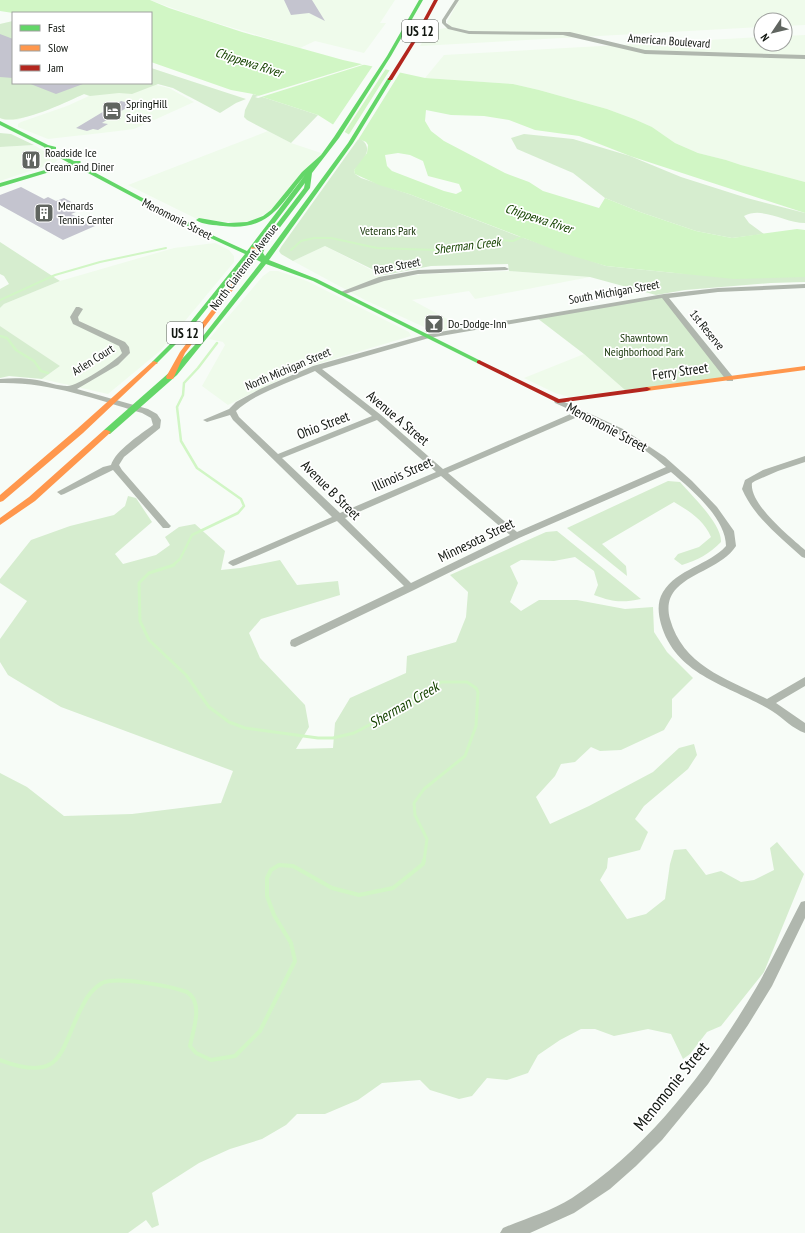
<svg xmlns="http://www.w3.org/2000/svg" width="805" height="1233" viewBox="0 0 805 1233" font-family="'PT Sans Narrow',sans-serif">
  <rect width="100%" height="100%" fill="#f7fcf7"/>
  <path fill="#effbeb" d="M 150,0 L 395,0 L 380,23 L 386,23 L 364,53 L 315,41 L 300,48 L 200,18 Z
    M 459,0 L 805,0 L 805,25 L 785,26 L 785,20 L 761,20 L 761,27 L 420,46 L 428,32 L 449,27 L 447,22 Z
    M 13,21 L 13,83 L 151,83 L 151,68 L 174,76 L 189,97 L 173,88 L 158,84 L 156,85 L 169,88 L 194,102 L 134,129 L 110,132 L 48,139 L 18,127 L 18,124 L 21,122 L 67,106 L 89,96 L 84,94 L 57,106 L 17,120 L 5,120 L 0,118 L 0,24 Z
    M 805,35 L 805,182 L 741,165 L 726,160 L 698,153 L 675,143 L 652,127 L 634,119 L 607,109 L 539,90 L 513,84 L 425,78 L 444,55 L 761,37 L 761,44 L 785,44 L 785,36 Z
    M 268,131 L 291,143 L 324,154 L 275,208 L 248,223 L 199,220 L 128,185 Z
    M 34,145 L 58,160 L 54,163 L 0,181 L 0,147 Z
    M 215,243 L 229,250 L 234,256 L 234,262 L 160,351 L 108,394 L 42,379 L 60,366 L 0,326 L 0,308 L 4,304 L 60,281 L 174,248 Z
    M 325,246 L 389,279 L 423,274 L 509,271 L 590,277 L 475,299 L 469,291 L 412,300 L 462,327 L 435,332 L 365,300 L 293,261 Z
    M 270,271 L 278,271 L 307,281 L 409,332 L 411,336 L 304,368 L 228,405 L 202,386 L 225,345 L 223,342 L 209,339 L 263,276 Z
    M 584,354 L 625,390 L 569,397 L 555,393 L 524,378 Z"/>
  <path fill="#d6edcf" d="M 13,21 L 13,83 L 151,83 L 151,68 L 246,99 L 236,103 L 220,113 L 173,88 L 158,84 L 132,94 L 119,93 L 90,96 L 84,94 C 66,102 18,126 0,118 L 0,24 Z
    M 253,94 L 318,115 L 291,143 L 247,120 L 244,117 L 245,110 Z
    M 0,133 L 11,134 L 34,145 L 0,147 Z
    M 524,134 L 573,139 L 630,156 L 681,177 L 747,198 L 805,213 L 805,223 C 785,223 763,206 744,216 L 749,223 L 764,234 L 732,238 L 696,231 L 640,212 L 605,198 L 573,173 L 517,149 L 511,138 Z
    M 359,138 C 375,147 364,160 354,170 L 355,174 L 361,178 L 409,194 L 515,235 L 606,266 L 675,273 L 805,277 L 805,282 L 771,283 L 685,290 L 656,295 L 590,277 L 509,271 L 508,264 L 431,266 L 384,275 L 325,246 L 293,261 L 281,254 L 279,251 L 281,247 Z
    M 0,242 L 60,281 L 4,304 L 0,308 L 0,289 L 9,284 L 4,276 L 0,274 Z
    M 664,296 L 730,379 L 625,390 L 584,354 L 537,318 Z
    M 0,326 L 60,366 L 42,379 L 9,376 L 0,378 Z
    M 668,481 L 680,482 C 692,496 722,524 721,542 C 709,554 698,560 682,565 L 674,559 L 678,554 L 699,547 L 711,537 C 704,520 689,511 674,502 L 602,544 L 626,566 L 627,576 L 567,528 Z
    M 128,496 L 136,498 L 152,522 L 115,554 L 123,564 L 156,555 L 170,545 L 165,537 L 179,527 L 195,524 L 225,551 L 221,570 L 240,568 L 280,560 L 297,585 L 338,581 L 340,595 L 261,619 L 249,633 L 260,658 L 305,705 L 309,727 L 296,749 L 333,748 L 335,723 L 350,698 L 406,673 L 407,656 L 456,642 L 466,617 L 468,592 L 450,575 L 546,532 L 557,531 L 641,599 C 621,603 613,602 594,595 L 598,585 L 594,571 L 575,557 L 554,561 L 521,560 L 510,566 L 518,583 L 510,602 L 521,611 L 539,600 L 577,600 L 625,609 L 653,607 L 654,632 L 667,652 L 693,678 L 672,699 L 672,717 L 664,730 L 621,750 L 600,751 L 591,747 L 575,762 L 561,764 L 555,776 L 536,797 L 550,824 L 589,806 L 653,772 L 679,748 L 694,744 L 697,755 L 688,769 L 644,806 L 635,819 L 648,832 L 640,850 L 608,858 L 607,868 L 600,880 L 627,919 L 646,914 L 665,899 L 670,864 L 674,850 L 686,849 L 706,875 L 721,871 L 741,882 L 754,880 L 774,870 L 770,848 L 777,842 L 804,874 L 764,972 L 721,1026 L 707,1032 L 690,1054 L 683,1059 L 671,1034 L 648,1029 L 614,1036 L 595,1029 L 581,1029 L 560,1040 L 538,1055 L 528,1073 L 507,1080 L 487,1078 L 472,1096 L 459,1099 L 430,1090 L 420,1080 L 382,1083 L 358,1100 L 325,1114 L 297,1114 L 286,1125 L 262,1139 L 230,1149 L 199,1163 L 152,1193 L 159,1225 L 152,1228 L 146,1220 L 128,1233 L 0,1233 L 0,773 L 27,787 L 64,816 L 132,814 L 221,803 L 233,771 L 61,707 L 8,675 L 0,662 L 0,639 L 27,601 L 0,583 L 0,579 L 31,540 L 70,526 L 114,515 L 125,506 Z"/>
  <path fill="#d1f6c5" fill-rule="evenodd" d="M 0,0 L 150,0 L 169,8 L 242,32 L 343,60 L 425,78 L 513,84 L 539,90 L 607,109 L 634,119 L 652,127 L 675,143 L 698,153 L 726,160 L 741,165 L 805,182 L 805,213 L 630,156 L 579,136 L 535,130 L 509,120 L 484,116 L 451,115 L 426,110 L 425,121 L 431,131 L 444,141 L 505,173 L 529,182 L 543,191 L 599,208 L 605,198 L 640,212 L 696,231 L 732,238 L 797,229 L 805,230 L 805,277 L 734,279 L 606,266 L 563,253 L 409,194 L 379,185 L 355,174 L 354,170 L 367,153 L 368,145 L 366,142 L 348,134 L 318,115 L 253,94 L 231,90 L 151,62 L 151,13 L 13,13 L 0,11 ZM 398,153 L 410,155 L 423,161 L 428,176 L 459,184 L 462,191 L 456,194 L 444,191 L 392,171 L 387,166 L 385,155 Z"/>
  <path fill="#f7fcf7" d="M 366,63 L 369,63 L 258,98 L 255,97 Z
    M 374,64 L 387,67 L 344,133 L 332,126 Z
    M 391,68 L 401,71 L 358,140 L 348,136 Z"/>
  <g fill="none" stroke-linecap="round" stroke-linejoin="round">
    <path stroke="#d1f6c5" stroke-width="2" d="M 291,250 L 301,241 L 314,238 L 331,238 L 377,248 L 436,250 L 496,240 L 513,241 L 524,236
      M 0,300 L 55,275 L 100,262 L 166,248"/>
    <path stroke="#d1f6c5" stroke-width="2.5" d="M 0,336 L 7,338 L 16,350 L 34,361 L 41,371 L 48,373
      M 172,566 L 180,559 L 192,535 L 238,513 L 244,506 L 241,499 L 197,468 L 181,441 L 177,407 L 183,395 L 184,383 L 198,368 L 217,343"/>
    <path stroke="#d1f6c5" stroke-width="3" d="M 174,565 L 149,573 L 139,583 L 140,621 L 149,640 L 186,675 L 209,707 L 229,722 L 245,728 L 318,738 L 333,738 L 354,733 L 422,697 L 441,682 L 467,682 L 476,688 L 478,692 L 476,726 L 465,756 L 424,789 L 414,803 L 415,815 L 427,839 L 424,861"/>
    <path stroke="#d1f6c5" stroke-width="4" d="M 0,1060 C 66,1085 59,1048 84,1003 C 88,995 94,988 102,983 C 118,976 170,986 187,992 C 204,1003 193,1030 190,1046 L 196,1053 L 211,1060 L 235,1056 L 260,1031 L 295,961 L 291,943 L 274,915 L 267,896 L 267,878 L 271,870 L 279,865 L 293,866 L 332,888 L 359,895 L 393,888 L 423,864 L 424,860"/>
  </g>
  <path fill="#c4c4cf" d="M 284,0 L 312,0 L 325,21 L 309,13 L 291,15 Z
    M 0,34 L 13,39 L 13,78 L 0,77 Z
    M 28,83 L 83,83 L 83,84 L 56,94 Z
    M 121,101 L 133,104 L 108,119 L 102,123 L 108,124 L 98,130 L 93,129 L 87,131 L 76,128 Z
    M 21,187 L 44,199 L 48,197 L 56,201 L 64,198 L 77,205 L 69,208 L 76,212 L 71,214 L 95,226 L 63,240 L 0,205 L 0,195 Z"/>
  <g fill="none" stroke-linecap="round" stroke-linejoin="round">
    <path fill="#b0b7ae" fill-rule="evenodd" d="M 455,0 L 459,0 L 446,20 L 446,23 L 452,27 L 469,31 L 570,32 L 645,50 L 805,55 L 805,59 L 645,54 L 563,35 L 469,34 L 448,29 L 442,23 L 442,20 Z
      M 505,267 L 509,269 L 507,270 L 418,274 L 384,281 L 342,295 L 338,293 L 379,277 L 418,270 Z
      M 805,284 L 805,288 L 718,292 L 669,298 L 733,377 L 733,381 L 727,381 L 662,298 L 429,338 L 322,369 L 381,415 L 443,469 L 575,412 L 555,403 L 554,401 L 558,399 L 623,429 L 665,457 L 692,481 L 717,507 L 734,531 L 736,546 C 722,567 694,571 677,588 C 668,597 667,608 670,619 C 683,666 727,679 767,699 L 805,677 L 805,686 L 776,703 L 805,723 L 805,733 C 793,729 783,718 772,711 C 732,686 676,677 661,624 C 658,613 657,602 663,592 C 677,569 709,565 726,546 C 726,518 691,489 671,472 L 519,538 L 414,590 L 295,647 L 291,646 L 290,643 L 291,640 L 404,586 L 337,521 L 236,565 L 233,566 L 228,563 L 230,561 L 332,517 L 233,420 L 230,415 L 207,422 L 203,420 L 229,409 L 236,402 L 260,389 L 313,366 L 428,334 L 664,294 L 718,288 ZM 315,371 L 372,416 L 278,454 L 239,417 L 236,411 C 255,393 291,382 315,371 ZM 582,415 C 612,429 641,445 666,467 L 517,532 L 448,473 ZM 377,420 L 436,472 L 340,513 L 282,458 ZM 441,476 L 510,535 L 411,583 L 345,518 Z
      M 76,307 L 79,307 L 83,309 L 78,317 L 79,321 L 125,342 L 129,347 L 130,353 L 118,365 L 77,389 L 148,409 L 157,414 L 161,420 L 160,428 L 124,457 L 119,465 L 122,470 L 169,524 L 171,526 L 169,528 L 163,528 L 113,470 L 64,494 L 61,495 L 57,492 L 103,467 L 111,465 C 116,450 140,435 153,425 L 151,418 L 142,413 C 95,399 50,382 0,383 L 0,379 C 12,378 25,378 37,380 C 47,382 58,386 67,386 C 76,387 116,361 122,353 L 119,346 L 73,324 L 70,317 Z
      M 805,456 L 805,462 L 778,471 L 755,481 L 752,483 C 749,504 790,537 805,550 L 805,558 L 802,557 C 780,537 754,517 742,489 L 745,480 L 763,470 Z
      M 805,901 L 805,918 L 772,986 L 748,1025 L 708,1084 L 662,1140 L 636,1166 L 610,1189 L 574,1213 L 530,1233 L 500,1233 L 503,1228 C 526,1218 550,1212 572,1198 C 650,1147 709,1068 756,988 C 772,960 786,931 801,902 Z"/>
    <path fill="#63d668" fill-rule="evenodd" d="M 419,0 L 423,0 L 391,56 L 339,138 L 312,173 L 310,188 L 265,247 L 263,253 L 265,256 L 348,143 L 388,78 L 392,78 L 392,79 L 353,143 L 269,260 L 317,279 L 481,361 L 481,363 L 477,363 L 313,281 L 266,264 L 207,338 L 177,375 L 110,434 L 104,434 L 104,430 L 171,371 L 203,336 L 261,262 L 249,256 L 188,332 L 156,364 L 152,364 L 152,362 L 184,330 L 245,254 L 206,236 L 73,165 L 0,187 L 0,183 L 69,163 L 47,151 L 44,147 L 0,125 L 0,121 L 48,145 L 56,147 L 56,149 L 51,149 L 74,161 L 80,161 L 81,162 L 79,164 L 210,234 L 247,251 L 305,175 C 279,206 270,231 223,226 C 215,225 203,225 196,220 L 199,218 L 228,223 L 247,222 L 263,216 L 271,210 L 302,172 L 321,155 L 334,137 L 387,56 ZM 305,183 L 304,188 L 259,247 L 257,253 L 259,256 L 252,253 Z"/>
    <path fill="#ff974d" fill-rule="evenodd" d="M 251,247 L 256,248 L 257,254 L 254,262 L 185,353 L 173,379 L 167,379 L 166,377 L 180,352 L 248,262 L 251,254 Z
      M 154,361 L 158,363 L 156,364 L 83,433 L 3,501 L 0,502 L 0,495 L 77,429 L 152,362 Z
      M 805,366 L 805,370 L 647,391 L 643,389 L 647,387 Z
      M 104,430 L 107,430 L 111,432 L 35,501 L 0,525 L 0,518 L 29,497 Z"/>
    <path fill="#b3261e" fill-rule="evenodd" d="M 434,0 L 438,0 L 416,41 L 392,80 L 388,80 L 388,79 L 412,41 Z
      M 479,360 L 559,399 L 647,387 L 651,389 L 647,391 L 558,403 L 477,363 L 477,361 Z"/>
  </g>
  <defs>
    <symbol id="hotel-square" viewBox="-11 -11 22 22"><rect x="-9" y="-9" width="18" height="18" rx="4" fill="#606560" stroke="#fff"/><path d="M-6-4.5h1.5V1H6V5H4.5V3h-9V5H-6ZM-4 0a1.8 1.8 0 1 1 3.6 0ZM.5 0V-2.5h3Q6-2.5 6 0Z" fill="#fff"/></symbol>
    <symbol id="restaurant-square" viewBox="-11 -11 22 22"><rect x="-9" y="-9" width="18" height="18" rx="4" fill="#606560" stroke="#fff"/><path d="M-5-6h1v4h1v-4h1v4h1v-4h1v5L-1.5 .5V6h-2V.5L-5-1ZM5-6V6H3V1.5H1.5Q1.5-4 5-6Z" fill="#fff"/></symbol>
    <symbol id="building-square" viewBox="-11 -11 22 22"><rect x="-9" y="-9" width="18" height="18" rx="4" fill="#606560" stroke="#fff"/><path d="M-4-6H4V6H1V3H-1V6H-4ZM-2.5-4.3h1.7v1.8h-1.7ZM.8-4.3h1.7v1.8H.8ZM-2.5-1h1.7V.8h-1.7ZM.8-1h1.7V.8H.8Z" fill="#fff"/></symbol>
    <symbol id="bar-square" viewBox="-11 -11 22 22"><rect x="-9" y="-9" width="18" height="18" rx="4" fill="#606560" stroke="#fff"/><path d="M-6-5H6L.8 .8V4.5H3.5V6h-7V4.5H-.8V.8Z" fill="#fff"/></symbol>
  </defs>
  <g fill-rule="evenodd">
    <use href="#hotel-square" x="101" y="100" width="22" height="22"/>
    <use href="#restaurant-square" x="20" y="149" width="22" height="22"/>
    <use href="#building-square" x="33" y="202" width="22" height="22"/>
    <use href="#bar-square" x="423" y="313" width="22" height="22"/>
  </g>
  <g text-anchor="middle" stroke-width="3.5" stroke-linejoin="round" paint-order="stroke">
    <g font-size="12" fill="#0f140e" stroke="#fff">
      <text transform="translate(669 41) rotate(4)" y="4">American Boulevard</text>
      <text transform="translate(177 219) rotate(27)" y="4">Menomonie Street</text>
      <text transform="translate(397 266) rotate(-11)" y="4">Race Street</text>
      <text transform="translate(244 267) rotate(-53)" y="4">North Clairemont Avenue</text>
      <text transform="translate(614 292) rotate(-10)" y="4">South Michigan Street</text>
      <text transform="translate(707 330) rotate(51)" y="4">1st Reserve</text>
      <text transform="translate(93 360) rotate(-32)" y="4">Arlen Court</text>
      <text transform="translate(288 369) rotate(-23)" y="4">North Michigan Street</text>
    </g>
    <g font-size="12" fill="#0f140e" stroke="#fff" text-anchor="start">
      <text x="126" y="108">SpringHill<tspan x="126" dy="14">Suites</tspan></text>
      <text x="45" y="157">Roadside Ice<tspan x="45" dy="14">Cream and Diner</tspan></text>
      <text x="58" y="210">Menards<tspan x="58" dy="14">Tennis Center</tspan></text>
      <text x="448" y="328">Do-Dodge-Inn</text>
    </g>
    <g font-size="12" fill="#163507" stroke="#fff">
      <text x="388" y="235">Veterans Park</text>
      <text x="644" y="342">Shawntown<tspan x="644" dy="14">Neighborhood Park</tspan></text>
    </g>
    <g fill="#fff" stroke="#575a56" stroke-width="1">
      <rect x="402" y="20" width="36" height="22" rx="3"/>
      <rect x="167" y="322" width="36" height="22" rx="3"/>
    </g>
    <g font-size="13" font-weight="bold" fill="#0f140e">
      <text x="420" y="36">US 12</text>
      <text x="185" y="338">US 12</text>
    </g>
    <g font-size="13" font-style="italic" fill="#164300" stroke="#fff">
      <text transform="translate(249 62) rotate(18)" y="5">Chippewa River</text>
      <text transform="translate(539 218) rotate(18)" y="5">Chippewa River</text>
      <text transform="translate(467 245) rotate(-7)" y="5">Sherman Creek</text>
    </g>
    <g font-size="14" fill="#0f140e" stroke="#fff">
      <text transform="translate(680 371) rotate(-8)" y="5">Ferry Street</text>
      <text transform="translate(398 418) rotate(40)" y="5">Avenue A Street</text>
      <text transform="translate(323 425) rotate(-21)" y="5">Ohio Street</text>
      <text transform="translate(607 427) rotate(28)" y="5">Menomonie Street</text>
      <text transform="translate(402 474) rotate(-24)" y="5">Illinois Street</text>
      <text transform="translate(331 490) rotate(45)" y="5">Avenue B Street</text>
      <text transform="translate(476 540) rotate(-26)" y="5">Minnesota Street</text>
    </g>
    <g font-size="15" font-style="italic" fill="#164300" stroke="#fff">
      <text transform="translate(404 705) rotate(-30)" y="5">Sherman Creek</text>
    </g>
    <g font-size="17" fill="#0f140e" stroke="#fff">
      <text transform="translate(671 1086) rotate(-51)" y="6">Menomonie Street</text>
    </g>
  </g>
  <rect x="12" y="12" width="140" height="72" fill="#ffffff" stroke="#9fa19f"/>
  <rect x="20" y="25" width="20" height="6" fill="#63d668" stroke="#9fa19f"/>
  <text x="48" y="32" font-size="12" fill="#0f140e">Fast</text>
  <rect x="20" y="45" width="20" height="6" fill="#ff974d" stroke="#9fa19f"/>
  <text x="48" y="52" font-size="12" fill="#0f140e">Slow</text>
  <rect x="20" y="65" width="20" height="6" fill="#b3261e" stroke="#9fa19f"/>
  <text x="48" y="72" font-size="12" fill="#0f140e">Jam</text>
  <g transform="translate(773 32) rotate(235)"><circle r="19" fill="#ffffff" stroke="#9fa19f"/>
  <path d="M0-3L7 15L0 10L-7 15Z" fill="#606560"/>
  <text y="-6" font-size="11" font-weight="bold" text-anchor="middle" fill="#0f140e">N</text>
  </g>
</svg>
